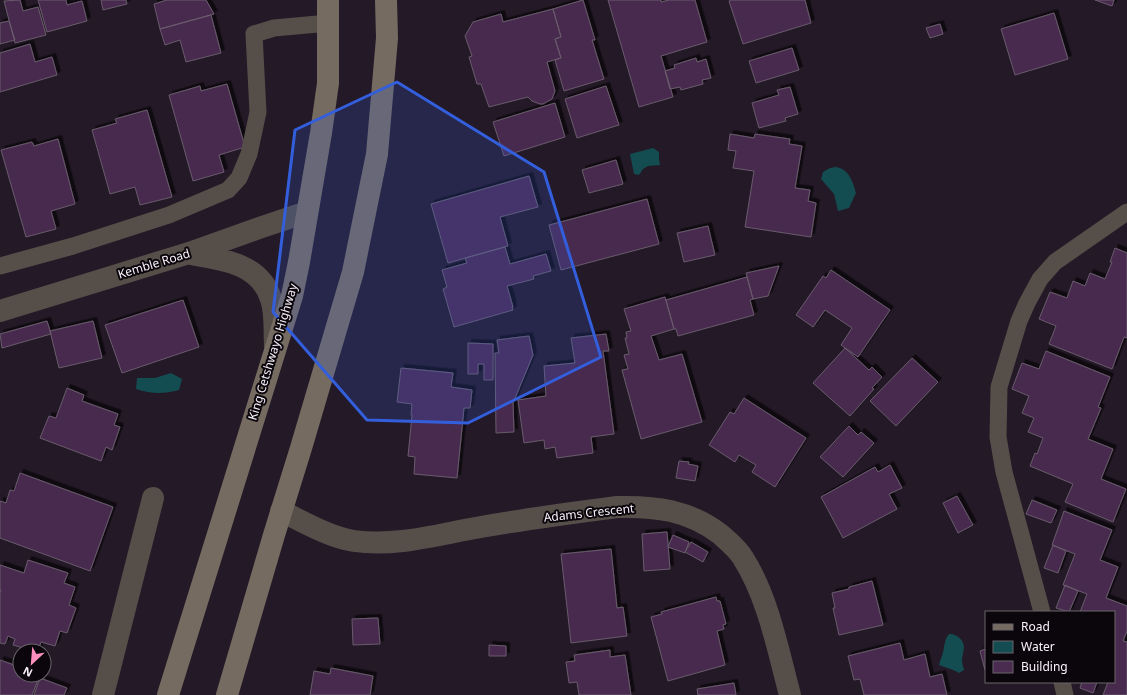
<svg xmlns="http://www.w3.org/2000/svg" width="1127" height="695" viewBox="0 0 1127 695" font-family="'Noto Sans',sans-serif">
  <defs>
    <filter id="shadow"><feDropShadow dx="3.5" dy="-3.5" stdDeviation="0" flood-color="#0009"/></filter>
  </defs>
  <rect width="100%" height="100%" fill="#241927"/>
  <path fill="#134c51" d="M 653,148 L 659,152 L 659,159 L 660,165 L 648,166 L 643,169 L 639,175 L 634,174 L 630,154 Z
    M 836,167 C 849,169 853,182 856,193 L 849,208 L 838,211 L 834,194 L 821,179 L 823,172 L 830,168 Z
    M 171,373 L 182,379 L 179,390 C 164,394 151,394 136,389 L 137,378 L 155,378 Z
    M 949,634 C 956,633 964,640 964,647 C 964,652 962,656 962,660 C 962,664 963,666 964,670 L 959,673 C 953,669 946,668 939,665 C 940,660 942,657 943,652 C 945,645 944,640 949,634 Z"/>
  <path fill="#492c50" stroke="#685b6b" filter="url(#shadow)" d="M 20,0 L 23,11 L 38,7 L 46,35 L 15,43 L 4,1 Z
    M 38,0 L 66,0 L 67,5 L 82,1 L 87,21 L 47,32 Z
    M 101,0 L 126,0 L 127,4 L 103,10 Z
    M 167,0 L 206,0 L 214,14 L 160,29 L 154,4 Z
    M 583,0 L 595,40 L 592,40 L 604,79 L 564,91 L 555,60 L 561,58 L 555,39 L 561,37 L 553,9 Z
    M 608,0 L 661,0 L 661,2 L 669,0 L 695,0 L 707,42 L 661,56 L 673,97 L 639,107 Z
    M 731,0 L 805,0 L 811,23 L 743,44 L 729,1 Z
    M 1095,0 L 1114,0 L 1112,6 Z
    M 553,9 L 561,37 L 555,39 L 561,58 L 547,62 L 555,91 L 552,99 L 543,104 L 540,104 L 532,101 L 528,97 L 489,107 L 481,84 L 477,84 L 469,57 L 472,56 L 465,36 L 473,22 L 501,14 L 503,22 Z
    M 1054,13 L 1068,59 L 1015,75 L 1001,29 Z
    M 211,15 L 221,53 L 186,62 L 180,40 L 165,45 L 160,29 Z
    M 9,21 L 15,40 L 0,44 L 0,23 Z
    M 940,24 L 943,34 L 930,38 L 926,28 Z
    M 30,44 L 35,62 L 52,57 L 57,75 L 0,92 L 0,53 Z
    M 792,48 L 799,70 L 756,83 L 749,61 Z
    M 696,58 L 697,62 L 706,59 L 711,78 L 702,80 L 703,84 L 681,90 L 680,87 L 670,89 L 665,71 L 675,68 L 674,65 Z
    M 227,84 L 245,147 L 219,155 L 224,172 L 193,181 L 169,95 L 200,86 L 201,91 Z
    M 606,86 L 619,125 L 577,138 L 565,99 Z
    M 790,87 L 798,114 L 785,118 L 786,121 L 759,128 L 752,103 L 779,95 L 777,90 Z
    M 555,103 L 565,137 L 504,156 L 493,122 Z
    M 147,110 L 172,197 L 140,205 L 135,187 L 110,194 L 92,130 L 117,123 L 115,119 Z
    M 730,134 L 754,138 L 755,134 L 790,139 L 789,144 L 802,146 L 795,188 L 810,190 L 808,201 L 816,203 L 811,237 L 745,227 L 754,171 L 733,168 L 736,151 L 728,150 Z
    M 58,139 L 75,204 L 51,211 L 56,229 L 26,237 L 1,150 L 32,142 L 34,146 Z
    M 616,160 L 623,184 L 589,193 L 582,170 Z
    M 529,176 L 538,207 L 500,217 L 508,246 L 448,263 L 431,204 Z
    M 647,199 L 659,244 L 561,270 L 549,225 Z
    M 708,226 L 715,255 L 684,262 L 677,233 Z
    M 505,247 L 510,264 L 546,254 L 551,271 L 533,276 L 534,279 L 507,286 L 513,307 L 512,307 L 513,310 L 454,327 L 443,289 L 447,287 L 442,270 L 467,263 L 465,258 Z
    M 1115,248 L 1127,253 L 1127,338 L 1124,337 L 1112,369 L 1049,344 L 1056,326 L 1039,319 L 1050,292 L 1067,298 L 1073,281 L 1085,286 L 1090,273 L 1105,279 L 1112,262 L 1110,262 Z
    M 779,266 L 768,296 L 753,299 L 746,273 Z
    M 831,270 L 890,310 L 858,357 L 841,345 L 852,328 L 825,310 L 813,327 L 796,315 L 823,276 L 826,278 Z
    M 747,277 L 753,299 L 750,300 L 754,315 L 678,336 L 676,329 L 674,329 L 666,300 Z
    M 665,297 L 674,329 L 651,336 L 659,360 L 682,354 L 702,422 L 641,439 L 622,370 L 628,369 L 624,355 L 629,354 L 625,338 L 627,338 L 626,332 L 631,331 L 624,309 Z
    M 183,300 L 199,347 L 122,373 L 105,325 Z
    M 47,321 L 51,334 L 2,348 L 0,334 Z
    M 93,321 L 102,358 L 59,368 L 50,331 Z
    M 606,334 L 609,351 L 603,351 L 614,434 L 591,437 L 593,453 L 557,458 L 555,447 L 545,449 L 544,440 L 524,443 L 518,400 L 546,396 L 544,366 L 575,363 L 571,338 Z
    M 529,336 L 533,355 L 513,403 L 514,432 L 496,433 L 495,353 L 499,353 L 497,340 Z
    M 468,343 L 493,344 L 493,380 L 484,380 L 484,364 L 478,364 L 478,374 L 468,374 Z
    M 845,348 L 869,370 L 872,367 L 882,377 L 872,388 L 874,389 L 850,416 L 813,383 Z
    M 1046,351 L 1110,377 L 1098,407 L 1101,408 L 1088,439 L 1113,449 L 1101,479 L 1126,489 L 1113,522 L 1065,502 L 1073,484 L 1030,466 L 1035,453 L 1037,454 L 1043,438 L 1028,432 L 1034,418 L 1022,413 L 1029,396 L 1012,389 L 1022,363 L 1039,369 Z
    M 912,358 L 938,382 L 896,426 L 870,401 Z
    M 401,368 L 453,373 L 451,387 L 472,390 L 470,408 L 464,408 L 457,478 L 414,474 L 415,457 L 408,456 L 412,415 L 411,415 L 412,404 L 397,402 Z
    M 67,388 L 84,395 L 82,401 L 118,414 L 114,425 L 120,427 L 112,450 L 106,447 L 101,461 L 40,438 L 49,416 L 56,418 Z
    M 744,398 L 806,438 L 775,487 L 752,472 L 756,465 L 739,455 L 735,462 L 709,445 L 730,412 L 734,414 Z
    M 849,426 L 858,435 L 861,432 L 874,443 L 843,477 L 820,457 Z
    M 679,461 L 689,462 L 688,464 L 698,466 L 695,481 L 676,478 Z
    M 890,465 L 902,488 L 889,494 L 897,509 L 843,538 L 821,497 L 875,467 L 878,472 Z
    M 20,473 L 113,507 L 90,571 L 0,538 L 0,501 L 6,503 L 10,490 L 14,491 Z
    M 957,496 L 973,525 L 958,533 L 943,503 Z
    M 1032,500 L 1057,510 L 1051,523 L 1026,514 Z
    M 1064,511 L 1112,530 L 1100,560 L 1118,567 L 1106,598 L 1127,606 L 1127,631 L 1123,641 L 1127,642 L 1127,695 L 1103,695 L 1108,682 L 1114,682 L 1114,612 L 1080,612 L 1087,594 L 1063,585 L 1075,554 L 1052,545 Z
    M 667,532 L 670,569 L 644,571 L 642,534 Z
    M 673,535 L 689,542 L 685,553 L 668,547 Z
    M 691,542 L 708,552 L 703,562 L 685,552 Z
    M 1053,545 L 1066,551 L 1058,573 L 1044,568 Z
    M 611,549 L 617,608 L 623,607 L 627,636 L 571,643 L 561,554 Z
    M 28,560 L 68,573 L 64,583 L 75,587 L 69,605 L 76,608 L 67,633 L 60,631 L 55,646 L 41,642 L 38,651 L 33,651 L 13,645 L 15,639 L 8,636 L 5,644 L 0,643 L 0,593 L 1,590 L 0,589 L 0,565 L 24,573 Z
    M 872,581 L 883,625 L 839,635 L 833,608 L 835,608 L 832,593 L 849,589 L 849,587 Z
    M 1065,585 L 1078,591 L 1069,612 L 1056,608 Z
    M 716,597 L 717,601 L 720,601 L 726,624 L 723,625 L 724,629 L 717,631 L 725,665 L 668,681 L 651,617 L 662,614 L 661,612 Z
    M 378,618 L 380,644 L 353,645 L 352,619 Z
    M 900,643 L 904,660 L 925,654 L 930,677 L 942,674 L 947,695 L 864,695 L 860,679 L 854,680 L 848,656 Z
    M 489,645 L 506,646 L 506,656 L 489,656 Z
    M 986,649 L 986,670 L 985,670 L 980,651 Z
    M 610,650 L 610,657 L 625,655 L 631,695 L 579,695 L 577,682 L 569,683 L 566,662 L 575,661 L 574,655 Z
    M 0,660 L 20,667 L 20,675 L 40,675 L 32,695 L 0,695 Z
    M 331,668 L 373,676 L 370,695 L 310,695 L 314,671 L 330,674 Z
    M 40,678 L 67,688 L 64,695 L 34,695 Z
    M 1082,682 L 1097,682 L 1093,693 L 1080,688 Z
    M 734,683 L 736,695 L 698,695 L 697,689 Z"/>
  <g fill="none" stroke-linecap="round" stroke-linejoin="round">
    <path stroke="#564f49" stroke-width="17" d="M 0,266 L 73,246 L 169,215 L 228,190 L 239,178 L 249,154 L 258,112 L 254,34 L 274,28 L 329,23
      M 1042,612 L 1004,472 L 998,437 L 999,387 L 1019,321 L 1027,303 L 1040,279 L 1055,262 L 1127,212
      M 1062,682 L 1065,695"/>
    <path stroke="#564f49" stroke-width="22" d="M 190,254 C 221,259 260,263 271,299 C 276,314 274,330 275,345
      M 0,311 L 189,253 L 262,227 L 307,212
      M 281,511 C 304,522 329,537 354,541 C 397,547 439,534 481,527 C 526,519 571,513 617,507 C 656,506 688,510 720,534 C 728,541 738,549 743,558 C 768,597 778,650 790,695
      M 103,695 L 153,498"/>
    <path stroke="#766b60" stroke-width="22" d="M 168,695 L 292,296 L 299,262 L 321,133 L 328,83 L 328,0
      M 227,695 L 274,535 L 301,448 L 353,272 L 377,154 L 387,38 L 386,0"/>
  </g>
  <path fill="#335edc" fill-opacity="0.2" stroke="#335edc" stroke-width="3" stroke-linejoin="round" d="M 397,82 L 544,172 L 601,357 L 468,423 L 367,420 L 273,312 L 295,130 Z"/>
  <g text-anchor="middle" stroke-width="4" stroke-linejoin="round" paint-order="stroke">
    <g font-size="12" fill="#faf2fc" stroke="#0a060b">
      <text transform="translate(154 264) rotate(-17)" y="4">Kemble Road</text>
      <text transform="translate(273 352) rotate(-73)" y="4">King Cetshwayo Highway</text>
      <text transform="translate(589 513) rotate(-6)" y="4">Adams Crescent</text>
    </g>
  </g>
  <rect x="985" y="611" width="130" height="72" fill="#0a060b" stroke="#6a646b"/>
  <rect x="993" y="624" width="20" height="6" fill="#766b60" stroke="#6a646b"/>
  <text x="1021" y="631" font-size="12" fill="#faf2fc">Road</text>
  <rect x="993" y="641" width="20" height="12" fill="#134c51" stroke="#6a646b"/>
  <text x="1021" y="651" font-size="12" fill="#faf2fc">Water</text>
  <rect x="993" y="661" width="20" height="12" fill="#492c50" stroke="#6a646b"/>
  <text x="1021" y="671" font-size="12" fill="#faf2fc">Building</text>
  <g transform="translate(32 663) rotate(206)"><circle r="19" fill="#0a060b" stroke="#6a646b"/>
  <path d="M0-3L7 15L0 10L-7 15Z" fill="#fe8ebd"/>
  <text y="-6" font-size="11" font-weight="bold" text-anchor="middle" fill="#faf2fc">N</text>
  </g>
</svg>
